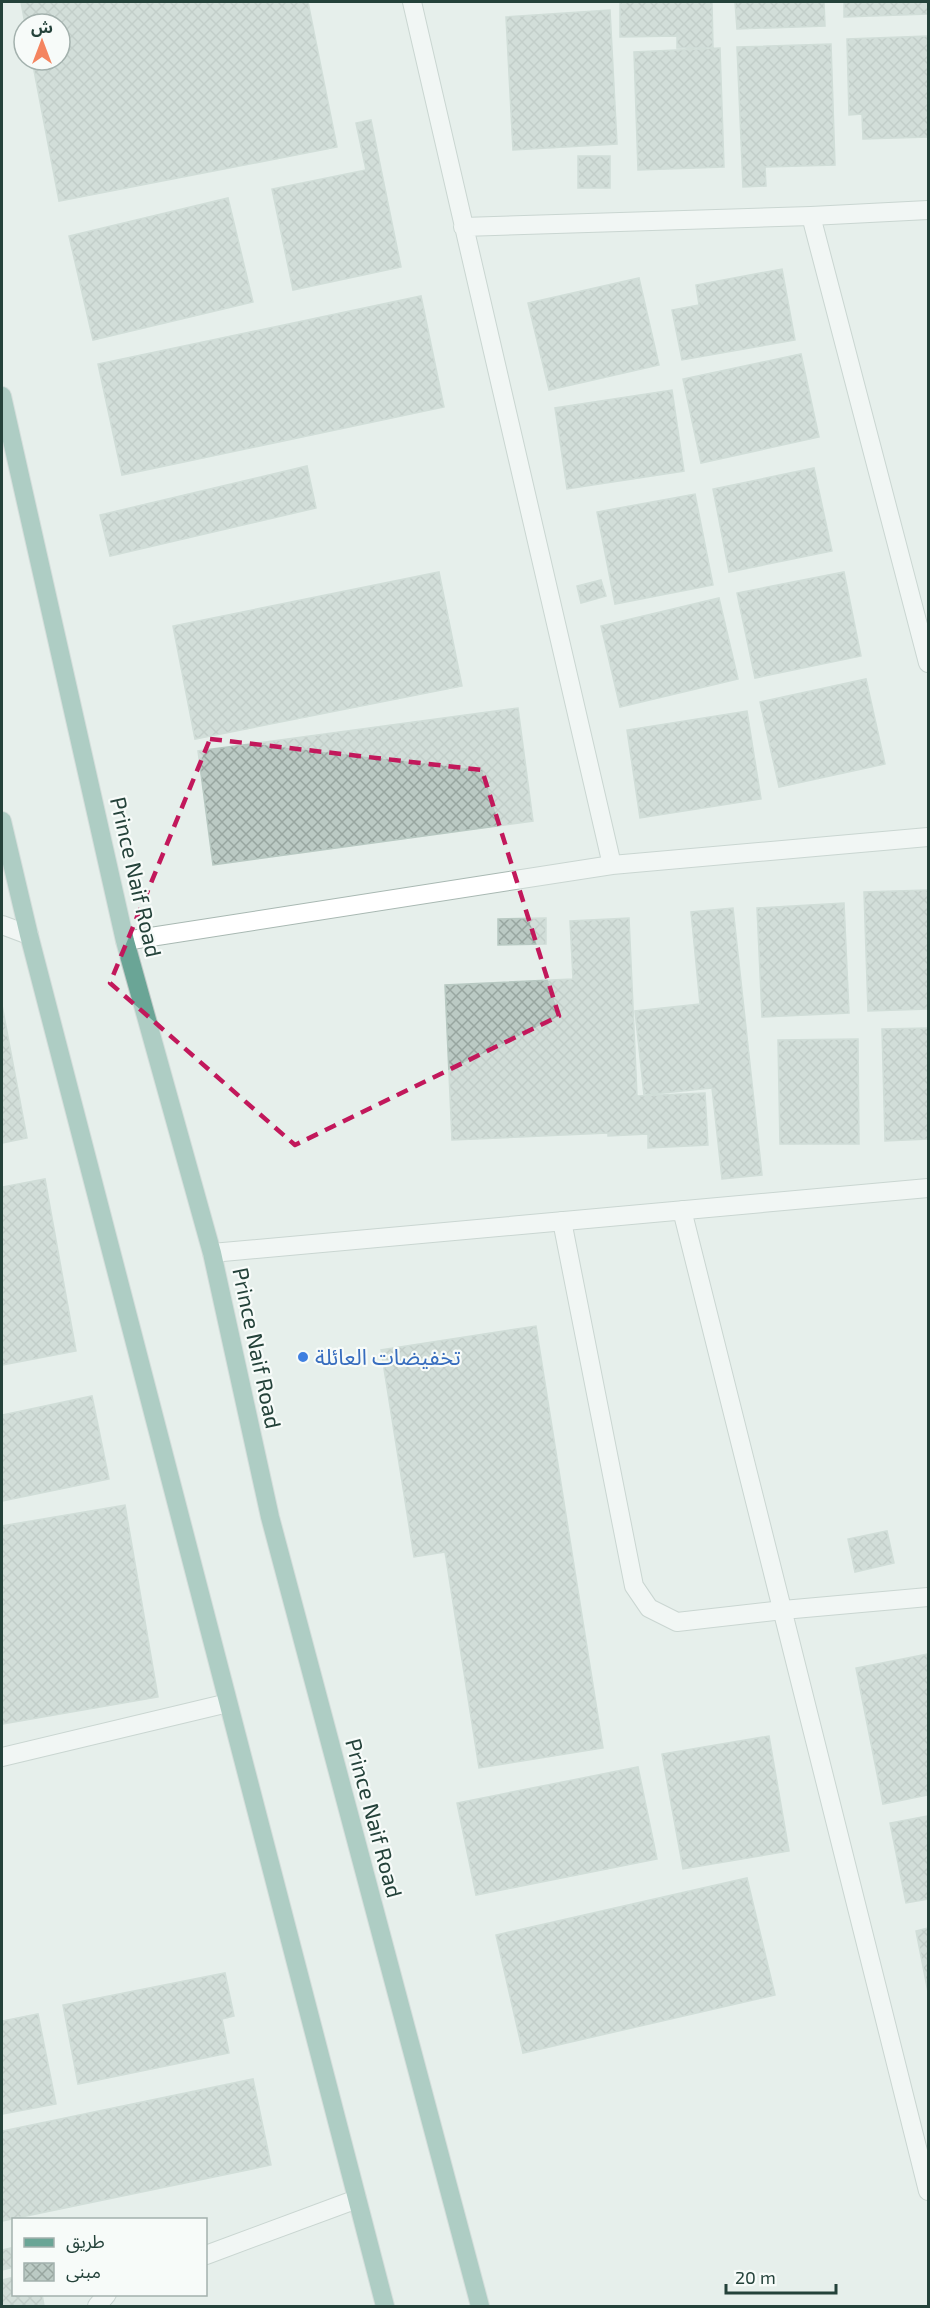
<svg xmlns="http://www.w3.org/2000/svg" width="930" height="2308" viewBox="0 0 930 2308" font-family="'Exo 2','Noto Sans Arabic',sans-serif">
  <defs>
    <pattern id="building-cross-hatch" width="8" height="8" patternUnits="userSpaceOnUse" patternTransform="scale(1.5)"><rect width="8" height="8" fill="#bbcac4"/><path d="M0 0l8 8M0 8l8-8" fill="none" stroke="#98a6a0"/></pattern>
  </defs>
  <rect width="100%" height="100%" fill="#e6efeb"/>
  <path fill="url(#building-cross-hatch)" stroke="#b8c9c2" stroke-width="1.5" d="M 21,2 L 308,2 L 337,147 L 59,201 L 32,60 L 60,60 L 60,24 L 25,24 Z
    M 620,2 L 712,2 L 713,48 L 677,48 L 677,36 L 620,37 Z
    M 735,2 L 824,2 L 825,26 L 737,29 Z
    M 844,2 L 928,2 L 928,14 L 844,17 Z
    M 610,10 L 617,144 L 513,150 L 506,17 Z
    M 928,36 L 928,137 L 863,139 L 862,114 L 849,115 L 847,39 Z
    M 831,44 L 835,165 L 765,167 L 766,186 L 743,187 L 737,47 Z
    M 720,48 L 724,167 L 638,170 L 634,52 Z
    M 371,120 L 401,267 L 293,290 L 272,189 L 366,170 L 356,123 Z
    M 578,156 L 610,156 L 610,188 L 578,188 Z
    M 228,198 L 253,302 L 93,340 L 69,236 Z
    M 782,269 L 795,340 L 682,360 L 672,310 L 699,305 L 696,285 Z
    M 639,278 L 659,365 L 549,390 L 528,303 Z
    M 421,296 L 444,407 L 122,475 L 98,364 Z
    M 801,354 L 819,437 L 701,463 L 683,379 Z
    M 672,390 L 684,471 L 567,489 L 555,408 Z
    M 307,466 L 316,508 L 110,556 L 100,515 Z
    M 814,468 L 832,551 L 729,572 L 713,489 Z
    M 695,494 L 713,585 L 615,604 L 597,512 Z
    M 439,572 L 462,686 L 195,739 L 173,626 Z
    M 844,572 L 861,656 L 755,678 L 737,593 Z
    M 601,580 L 606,596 L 581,603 L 577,586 Z
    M 719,598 L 738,679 L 620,707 L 601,626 Z
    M 866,679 L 885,764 L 779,787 L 760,702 Z
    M 518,708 L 533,821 L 213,865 L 198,751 Z
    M 747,711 L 761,799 L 640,818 L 627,730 Z
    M 928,890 L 928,1009 L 868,1011 L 864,892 Z
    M 844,903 L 849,1013 L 762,1017 L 757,908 Z
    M 733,908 L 762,1175 L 722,1179 L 712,1088 L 644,1095 L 635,1011 L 700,1004 L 691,912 Z
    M 546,918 L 546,944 L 498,945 L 498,919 Z
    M 629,918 L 637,1096 L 705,1093 L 708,1145 L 648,1148 L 648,1134 L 608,1136 L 608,1133 L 452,1140 L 445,985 L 573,979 L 570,921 Z
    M 2,1005 L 27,1138 L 2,1143 Z
    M 928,1028 L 928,1139 L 885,1141 L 882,1029 Z
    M 858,1039 L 859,1144 L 780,1144 L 778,1040 Z
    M 45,1179 L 76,1351 L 2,1365 L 2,1187 Z
    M 536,1326 L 603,1748 L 479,1768 L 445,1552 L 414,1557 L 381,1350 Z
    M 92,1396 L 109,1479 L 2,1501 L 2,1415 Z
    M 125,1505 L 158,1697 L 2,1724 L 2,1526 Z
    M 887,1531 L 894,1563 L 855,1572 L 848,1539 Z
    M 928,1654 L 928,1795 L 883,1804 L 856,1668 Z
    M 769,1736 L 789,1851 L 683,1869 L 662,1754 Z
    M 638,1767 L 657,1859 L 476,1895 L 457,1803 Z
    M 928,1816 L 928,1899 L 906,1903 L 890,1823 Z
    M 747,1878 L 775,1995 L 523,2053 L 496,1935 Z
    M 928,1928 L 928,1992 L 916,1931 Z
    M 225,1973 L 234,2016 L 222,2019 L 229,2053 L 78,2084 L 63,2005 Z
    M 38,2014 L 56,2104 L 2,2114 L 2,2021 Z
    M 253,2079 L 271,2165 L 2,2221 L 2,2131 Z
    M 11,2248 L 14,2267 L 2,2270 L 2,2250 Z
    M 14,2277 L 14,2294 L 42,2294 L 44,2306 L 2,2306 L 2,2280 Z"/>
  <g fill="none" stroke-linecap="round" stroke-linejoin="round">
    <defs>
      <path id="service" d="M 562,1221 L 634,1586 L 649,1608 L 677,1622 L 783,1610
        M 206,2255 L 357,2199
        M 97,2306 L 107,2294"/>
      <path id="minor" d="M 412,2 L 612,865
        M 811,216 L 928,663
        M 463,227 L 811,216 L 928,210
        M 2,925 L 29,935
        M 125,941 L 612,865 L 928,837
        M 682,1210 L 928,2191
        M 212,1253 L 928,1188
        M 783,1610 L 928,1597
        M 2,1757 L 228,1703"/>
      <path id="primary" d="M 2,396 L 125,941 L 212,1253 L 270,1517 L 480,2306
        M 2,821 L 29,935 L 385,2306"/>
    </defs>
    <use href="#service" stroke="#a8b8b2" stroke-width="20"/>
    <use href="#minor" stroke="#a8b8b2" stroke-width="20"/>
    <use href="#primary" stroke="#c2cac8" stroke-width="20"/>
    <use href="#service" stroke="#fff" stroke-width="18"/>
    <use href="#minor" stroke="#fff" stroke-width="18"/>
    <use href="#primary" stroke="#6aa596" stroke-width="18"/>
  </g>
  <path d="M0 0H930V2308H0ZM 210,739 L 482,770 L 559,1016 L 295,1145 L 110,983 Z" fill="#e6efeb" fill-opacity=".55" fill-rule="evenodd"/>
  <path fill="none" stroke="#c2185b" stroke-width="4.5" stroke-dasharray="12 8" stroke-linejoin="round" d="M 210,739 L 482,770 L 559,1016 L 295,1145 L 110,983 Z"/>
  <circle fill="#3f7fe0" stroke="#f7fbf9" stroke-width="2" cx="303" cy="1357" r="6"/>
  <g text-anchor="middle" stroke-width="4.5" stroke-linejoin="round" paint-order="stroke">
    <g font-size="22" fill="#24423a" stroke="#f7fbf9">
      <text transform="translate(136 877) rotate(77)" y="8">Prince Naif Road</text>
      <text transform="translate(257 1348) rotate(78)" y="8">Prince Naif Road</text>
      <text transform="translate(374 1818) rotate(75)" y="8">Prince Naif Road</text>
    </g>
    <g font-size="22" fill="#366cbe" stroke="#f7fbf9" text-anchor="start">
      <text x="315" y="1365">تخفيضات العائلة</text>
    </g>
  </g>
  <rect width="930" height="2308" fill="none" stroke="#24423a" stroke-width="6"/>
  <rect x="12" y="2218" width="195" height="78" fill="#f7fbf9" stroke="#a3b1ad" stroke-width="1.5"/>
  <rect x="24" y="2238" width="30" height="9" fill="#6aa596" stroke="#a3b1ad" stroke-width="1.5"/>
  <text x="66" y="2248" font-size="18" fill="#24423a">طريق</text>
  <rect x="24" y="2263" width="30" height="18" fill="url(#building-cross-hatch)" stroke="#a3b1ad" stroke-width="1.5"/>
  <text x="66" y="2278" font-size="18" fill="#24423a">مبنى</text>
  <g transform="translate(42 42)"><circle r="28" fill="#f7fbf9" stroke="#a3b1ad" stroke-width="1.5"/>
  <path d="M0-4.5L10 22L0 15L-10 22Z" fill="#f4845f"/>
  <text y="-9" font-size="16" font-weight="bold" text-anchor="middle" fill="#24423a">ش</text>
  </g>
  <path d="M726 2284v9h110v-9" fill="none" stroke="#24423a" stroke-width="3"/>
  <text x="735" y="2284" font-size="18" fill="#24423a" stroke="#f7fbf9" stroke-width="4.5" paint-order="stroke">20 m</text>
</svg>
